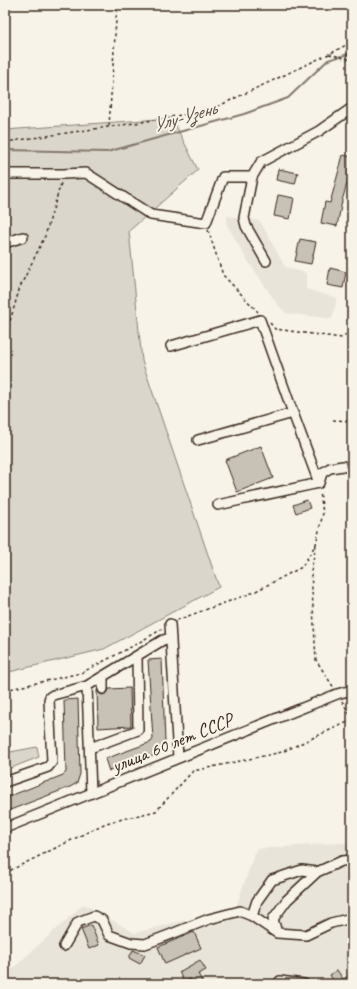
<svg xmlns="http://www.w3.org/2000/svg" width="357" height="989" viewBox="0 0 357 989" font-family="Caveat,sans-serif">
  <rect width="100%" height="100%" fill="#f7f3e8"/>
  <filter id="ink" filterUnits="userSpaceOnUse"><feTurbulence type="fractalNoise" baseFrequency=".025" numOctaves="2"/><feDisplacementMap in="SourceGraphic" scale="8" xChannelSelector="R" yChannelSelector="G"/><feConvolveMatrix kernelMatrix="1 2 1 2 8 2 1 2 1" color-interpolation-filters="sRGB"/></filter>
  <g filter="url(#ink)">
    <path fill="#e9e4d9" d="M 227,216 L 260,221 L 285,267 L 306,273 L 306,289 L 337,298 L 332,319 L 286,313 L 277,304 L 246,258 L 227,225 Z
      M 352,842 L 352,984 L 5,984 L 5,972 L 10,971 L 84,904 L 135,933 L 236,907 L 256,849 Z"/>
    <path fill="#dbd6cb" stroke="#8b8074" d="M 172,118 L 198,170 L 129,231 L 142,361 L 219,587 L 104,649 L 5,673 L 5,130 Z
      M 37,747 L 39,757 L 11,768 L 5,762 L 5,753 Z"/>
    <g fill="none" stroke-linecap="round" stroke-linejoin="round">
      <path stroke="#84786c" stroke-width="2" d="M 5,150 L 107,152 L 244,114 L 288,98 L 328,60 L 352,53"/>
    </g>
    <path fill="#c8c1b6" stroke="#3b2a1e" d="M 343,155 L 352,157 L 352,166 L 342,201 L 337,226 L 321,223 L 325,202 L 330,203 Z
      M 278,169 L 298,173 L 295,184 L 276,180 Z
      M 278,195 L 294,198 L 290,219 L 274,216 Z
      M 300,239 L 316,242 L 311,264 L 295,261 Z
      M 330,268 L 346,272 L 343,288 L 327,285 Z
      M 261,446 L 273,478 L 237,492 L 225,460 Z
      M 307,500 L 310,508 L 296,513 L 293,505 Z
      M 162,659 L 165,742 L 164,749 L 159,754 L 109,771 L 105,759 L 151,742 L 153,739 L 148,660 Z
      M 130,688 L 131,726 L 98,728 L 97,690 L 100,694 L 103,695 L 108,692 L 109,689 Z
      M 78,699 L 80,774 L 77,783 L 70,787 L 5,812 L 5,798 L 63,775 L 66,772 L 64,700 Z
      M 91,925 L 99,945 L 89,949 L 81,929 Z
      M 194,932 L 201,948 L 165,964 L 158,947 Z
      M 133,950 L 145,955 L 140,964 L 129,958 Z
      M 200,960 L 206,970 L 198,974 L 204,984 L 193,984 L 190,979 L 184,982 L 179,972 Z
      M 337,970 L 343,979 L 352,974 L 352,984 L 335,984 L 330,975 Z"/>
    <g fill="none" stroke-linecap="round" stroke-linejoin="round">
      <defs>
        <path id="minor" d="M 5,174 L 63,174 L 86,173 L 151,215 L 206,223 L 223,177 L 252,177
          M 5,243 L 23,237
          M 266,261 L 246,226 L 244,218 L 252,177 L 261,162 L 319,131 L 352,108
          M 171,346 L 260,320 L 293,413 L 319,483
          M 198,440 L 293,413
          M 319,483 L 322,473 L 330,468 L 343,466 L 352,469
          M 218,505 L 319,483
          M 170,624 L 178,758
          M 103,676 L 103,689
          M 90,748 L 138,730 L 137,656
          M 5,782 L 48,767 L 52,762 L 49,700 L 50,697 L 53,695 L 87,686
          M 91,793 L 87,686 L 163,640 L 171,638
          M 5,828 L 337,694 L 352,690
          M 352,860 L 342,861 L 317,872 L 287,900 L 273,919 L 277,933 L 306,935 L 331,923 L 352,918
          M 277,933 L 252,916 L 257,901 L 272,880 L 302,870 L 317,872
          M 64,946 L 78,922 L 94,916 L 102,920 L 109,935 L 131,943 L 145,944 L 169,935 L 209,919 L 240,911 L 252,916
          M 280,981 L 304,984"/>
      </defs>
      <use href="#minor" stroke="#3b2a1e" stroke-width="12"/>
      <path stroke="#3b2a1e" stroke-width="1.5" stroke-dasharray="3 3" stroke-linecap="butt" d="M 329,54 L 352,60
        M 109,126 L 117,5
        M 5,142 L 142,122 L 210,110 L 329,54 L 352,42
        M 208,230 L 223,275 L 258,312
        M 270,323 L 275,329 L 342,338 L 352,328
        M 5,338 L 20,287 L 45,236 L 61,183
        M 333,420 L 352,421
        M 316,545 L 311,571 L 316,660 L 334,688
        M 177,620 L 252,593 L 302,567 L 316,544 L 323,513 L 320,492
        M 5,690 L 81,673 L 133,646 L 162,629
        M 342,701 L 352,719
        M 5,873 L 106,823 L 156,811 L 193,771 L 282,752 L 352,720"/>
      <use href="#minor" stroke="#f7f3e8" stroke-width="9"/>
    </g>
  </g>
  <g text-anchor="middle" stroke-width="4" stroke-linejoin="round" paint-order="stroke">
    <g font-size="19" fill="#3b2a1e" stroke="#f7f3e8">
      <text transform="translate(172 742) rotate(-22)" y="7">улица 60 лет СССР</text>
    </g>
    <g font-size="20" font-style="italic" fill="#5f5145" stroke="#f7f3e8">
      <text transform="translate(184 116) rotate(-16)" y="7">Улу-Узень</text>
    </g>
  </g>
  <rect width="357" height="989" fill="none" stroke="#f7f3e8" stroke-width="20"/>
  <rect x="10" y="10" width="337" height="969" fill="none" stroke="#3b2a1e" stroke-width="1.5" filter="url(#ink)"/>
</svg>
